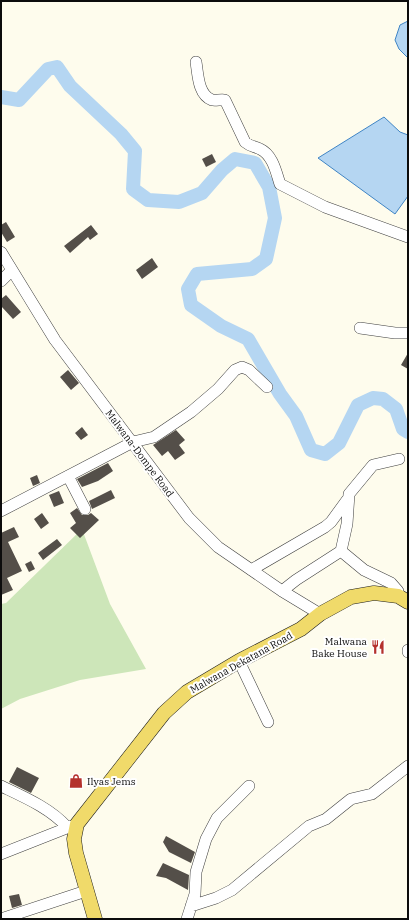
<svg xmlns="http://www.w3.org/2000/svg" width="409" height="920" viewBox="0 0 409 920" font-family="'IBM Plex Serif',serif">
  <rect width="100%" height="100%" fill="#fefced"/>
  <path fill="#cde6b9" d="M 82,529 L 110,604 L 146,669 L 80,680 L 20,699 L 1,709 L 1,604 L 6,603 Z"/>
  <path fill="#b5d6f2" stroke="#4085c5" d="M 408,21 L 408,58 L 399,49 L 395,40 L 400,25 Z
    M 384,117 L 400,132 L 408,135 L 408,196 L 395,214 L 318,158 Z"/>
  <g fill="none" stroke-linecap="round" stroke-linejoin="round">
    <path stroke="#b5d6f2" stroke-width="14" d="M 1,97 L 19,100 L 48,69 L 57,67 L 70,86 L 121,134 L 135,151 L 133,189 L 148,200 L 179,202 L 202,193 L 222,170 L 235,159 L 255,163 L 269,187 L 275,218 L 266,259 L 252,269 L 197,274 L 188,289 L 191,305 L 221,326 L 248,339 L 280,394 L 296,416 L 311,450 L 325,454 L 339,443 L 358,405 L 373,398 L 383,399 L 396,409 L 403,429 L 408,432"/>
  </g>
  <path fill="#544f49" d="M 212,154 L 216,162 L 206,167 L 202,159 Z
    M 6,222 L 15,237 L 7,242 L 1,232 L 1,225 Z
    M 91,225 L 98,234 L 90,240 L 88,237 L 70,253 L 64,246 Z
    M 152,258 L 158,267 L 142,279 L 136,270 Z
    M 6,295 L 21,312 L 13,319 L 1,306 L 1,299 Z
    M 408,353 L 408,369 L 401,365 Z
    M 68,370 L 79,383 L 71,390 L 60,377 Z
    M 82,427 L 88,435 L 81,440 L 75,433 Z
    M 176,430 L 185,440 L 179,445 L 185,453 L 175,460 L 168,451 L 162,456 L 153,445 Z
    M 108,463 L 113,471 L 98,481 L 82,487 L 77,479 Z
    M 37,475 L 40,483 L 33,486 L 30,478 Z
    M 111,490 L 115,498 L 92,509 L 89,501 Z
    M 59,491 L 64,503 L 54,507 L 49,495 Z
    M 77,508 L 82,515 L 88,515 L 91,513 L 99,520 L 80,538 L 70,528 L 76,523 L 70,513 Z
    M 42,513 L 49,523 L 41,529 L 34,519 Z
    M 14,527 L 19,537 L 8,542 L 22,571 L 7,578 L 13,590 L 1,595 L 1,533 Z
    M 57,539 L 62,545 L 43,560 L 38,553 Z
    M 31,561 L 35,569 L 29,572 L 25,564 Z
    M 17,767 L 39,778 L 31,793 L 9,782 Z
    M 166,836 L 195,852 L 191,863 L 169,852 L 163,842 Z
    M 163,863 L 189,875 L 188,890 L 166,878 L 156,876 Z
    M 19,894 L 22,905 L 12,908 L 9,896 Z"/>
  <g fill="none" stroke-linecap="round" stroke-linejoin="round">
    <defs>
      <path id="minor" d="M 196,62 C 198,74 198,95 212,100 C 216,101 221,99 225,100 L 245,142 C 251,147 254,146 260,149 C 273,155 276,172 280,184 L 325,207 L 408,237
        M 1,252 L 55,340 L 189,518 L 218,547 L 282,591 L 320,614
        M 1,281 L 12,270
        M 360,328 L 395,333 L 408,333
        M 68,476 L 85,509
        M 1,511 L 133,442 L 154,437 L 191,412 L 218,389 L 235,370 L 242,367 L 249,370 L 267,387
        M 341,551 L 347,524 L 349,494 L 373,465 L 399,459
        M 341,551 L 364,570 L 391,583 L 398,591 L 398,596
        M 251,570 L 325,527 L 331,522 L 347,500
        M 282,591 L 296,580 L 341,551
        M 408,650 L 408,652
        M 239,661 L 268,722
        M 1,786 C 24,797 50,808 67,827
        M 1,854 L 77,824
        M 191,906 L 216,898 L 232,890 L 309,826 L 326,819 L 351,799 L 372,794 L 408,766
        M 1,919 L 86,891
        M 187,919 L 195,894 L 196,872 L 206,839 L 217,818 L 249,786"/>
      <path id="major" d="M 95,919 L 76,853 L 74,839 L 77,824 L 164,713 L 187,692 L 239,661 L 301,629 L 320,614 L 351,597 L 374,593 L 398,596 L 408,602"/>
    </defs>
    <use href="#minor" stroke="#3f3f3f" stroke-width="12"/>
    <use href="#major" stroke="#1d1d1d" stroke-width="15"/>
    <use href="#minor" stroke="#fff" stroke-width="11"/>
    <use href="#major" stroke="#f0da6a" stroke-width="14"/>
  </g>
  <defs>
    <symbol id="restaurant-bare" viewBox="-9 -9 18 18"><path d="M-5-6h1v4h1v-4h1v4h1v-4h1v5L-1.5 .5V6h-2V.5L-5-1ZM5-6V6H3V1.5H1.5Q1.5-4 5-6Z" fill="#b4312d" stroke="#fff" stroke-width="2.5" paint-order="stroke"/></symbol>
    <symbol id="shop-bare" viewBox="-9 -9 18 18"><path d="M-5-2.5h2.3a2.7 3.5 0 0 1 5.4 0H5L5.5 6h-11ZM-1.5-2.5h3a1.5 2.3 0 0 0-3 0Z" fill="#b4312d" stroke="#fff" stroke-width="2.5" paint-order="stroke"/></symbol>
  </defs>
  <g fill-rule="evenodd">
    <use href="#restaurant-bare" x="368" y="637" width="20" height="20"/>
    <use href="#shop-bare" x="66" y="771" width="20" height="20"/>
  </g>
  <g text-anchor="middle" stroke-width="4" stroke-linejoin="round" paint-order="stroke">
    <g font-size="10" fill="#0c0c0c" stroke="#fff">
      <text transform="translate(140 453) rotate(53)" y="4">Malwana-Dompe Road</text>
      <text transform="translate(241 662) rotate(-29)" y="4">Malwana Dekatana Road</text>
    </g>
    <g font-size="10" fill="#0c0c0c" stroke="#fff" text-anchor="end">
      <text x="367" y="645">Malwana<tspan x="367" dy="12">Bake House</tspan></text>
      <text x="87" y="785" text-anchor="start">Ilyas Jems</text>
    </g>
  </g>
  <rect width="409" height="920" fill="none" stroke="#0c0c0c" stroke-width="4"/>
</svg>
